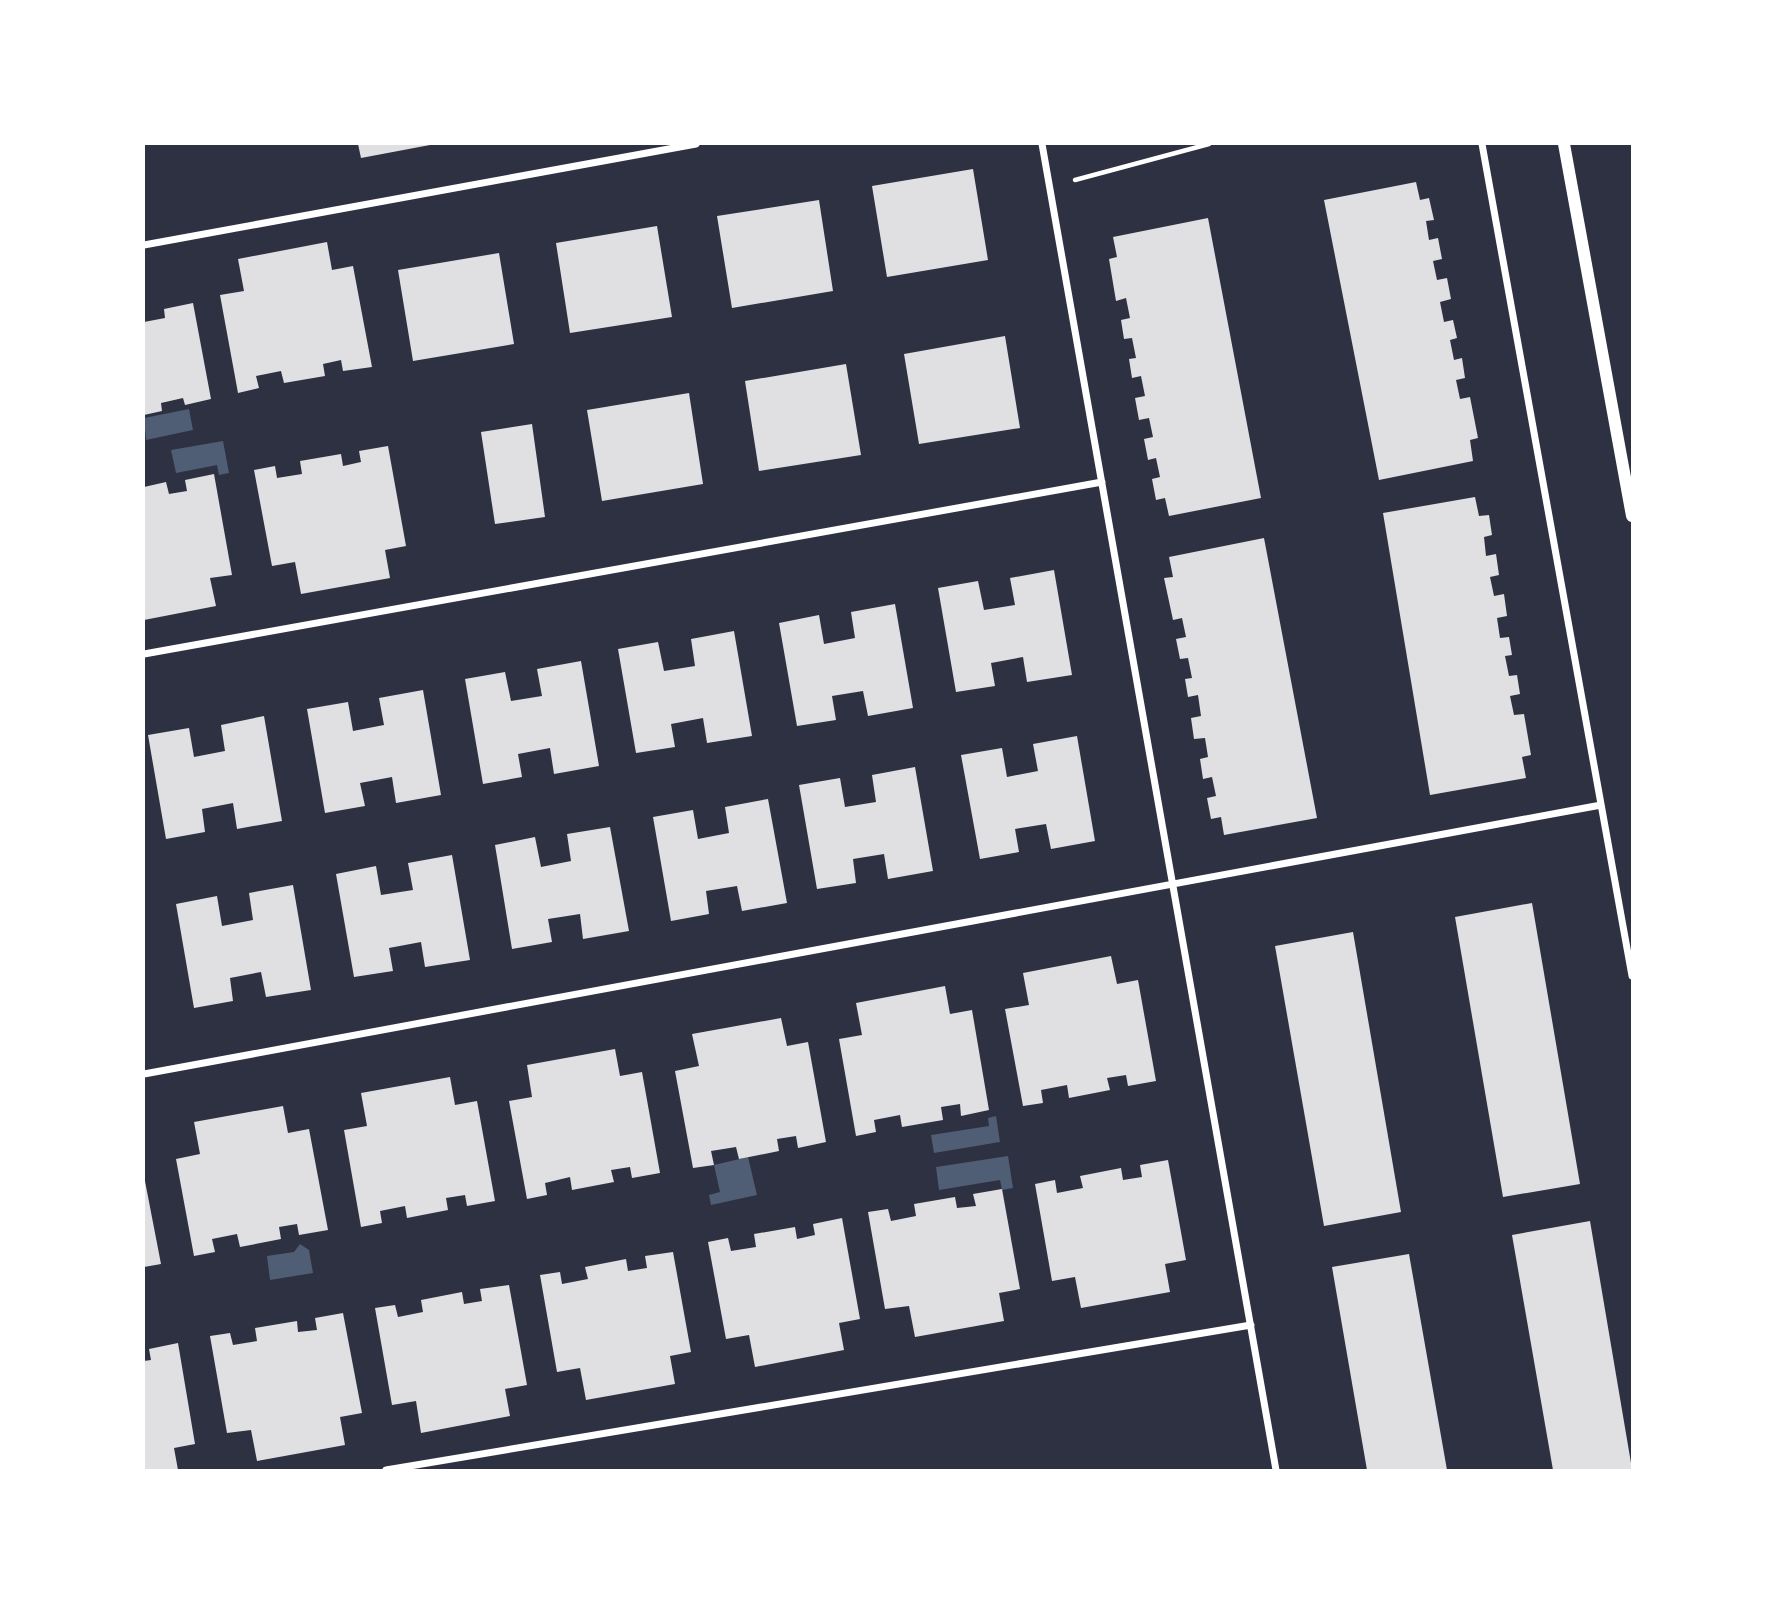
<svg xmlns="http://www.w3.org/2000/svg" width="1776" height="1614" viewBox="0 0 1776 1614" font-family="'Roboto Condensed',sans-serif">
  <rect width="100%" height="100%" fill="#2d3142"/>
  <path fill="#4f5d75" d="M 189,409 L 193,430 L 146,440 L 144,418 Z
    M 223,441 L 229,473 L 219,475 L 217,465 L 176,473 L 171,450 Z
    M 996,1116 L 1000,1142 L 934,1153 L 931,1135 L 989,1126 L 988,1118 Z
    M 1008,1156 L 1013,1188 L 1002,1190 L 1000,1180 L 939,1190 L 936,1167 Z
    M 748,1157 L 757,1195 L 711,1205 L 709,1195 L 720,1192 L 714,1165 Z
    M 300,1244 L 309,1250 L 313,1273 L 270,1280 L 267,1256 L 294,1252 Z"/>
  <path fill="#e0e0e3" d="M 358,144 L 430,144 L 430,145 L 361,158 Z
    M 973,169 L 988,260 L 887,277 L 872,186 Z
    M 1416,182 L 1420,200 L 1429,198 L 1434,220 L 1426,221 L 1429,240 L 1438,238 L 1442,259 L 1433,261 L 1437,280 L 1447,278 L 1451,299 L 1440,302 L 1444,322 L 1453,320 L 1457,338 L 1450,340 L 1454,360 L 1462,358 L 1465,378 L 1456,380 L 1460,399 L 1470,397 L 1478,438 L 1470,440 L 1473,461 L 1379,480 L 1324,200 Z
    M 819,200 L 833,291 L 732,308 L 717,216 Z
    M 1208,218 L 1261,498 L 1169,516 L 1165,498 L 1156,500 L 1152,479 L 1160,477 L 1156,458 L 1148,460 L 1144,439 L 1153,437 L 1149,418 L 1139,420 L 1135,398 L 1145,396 L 1141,376 L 1132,378 L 1129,359 L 1136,358 L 1132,338 L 1124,339 L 1121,320 L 1130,318 L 1126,298 L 1116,301 L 1109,259 L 1117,257 L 1113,237 Z
    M 657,226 L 672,317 L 570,333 L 556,243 Z
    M 327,242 L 332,270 L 353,266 L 372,367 L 343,371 L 341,360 L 323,364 L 325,376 L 284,383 L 281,371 L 256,376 L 259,388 L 238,393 L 220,295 L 244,291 L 238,259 Z
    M 499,253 L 514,344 L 413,361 L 398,270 Z
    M 193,303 L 211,399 L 185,405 L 183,398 L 161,403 L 162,411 L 144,415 L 144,322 L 165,318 L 164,309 Z
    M 1005,336 L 1020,428 L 919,444 L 904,354 Z
    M 846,364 L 861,455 L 759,471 L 745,381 Z
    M 689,393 L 703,484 L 602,501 L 587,410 Z
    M 532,424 L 545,517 L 495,524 L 481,432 Z
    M 388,446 L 406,546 L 385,550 L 390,578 L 301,594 L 295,562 L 272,566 L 254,470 L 275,466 L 277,478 L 302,474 L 300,461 L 341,454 L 343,466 L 361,462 L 359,451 Z
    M 214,474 L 232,575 L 210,578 L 216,606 L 144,620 L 144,487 L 166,482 L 169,494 L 187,491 L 185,480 Z
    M 1475,497 L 1479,516 L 1489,515 L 1492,535 L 1484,537 L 1486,556 L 1496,554 L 1499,575 L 1490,577 L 1494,596 L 1504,594 L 1507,616 L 1497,618 L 1500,638 L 1509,637 L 1512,655 L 1505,656 L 1509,676 L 1517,675 L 1520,694 L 1510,696 L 1514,715 L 1524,714 L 1531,755 L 1522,757 L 1526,778 L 1430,795 L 1383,513 Z
    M 1264,538 L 1317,818 L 1224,835 L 1221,817 L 1211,819 L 1207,798 L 1216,796 L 1212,777 L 1203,779 L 1200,759 L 1208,757 L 1205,738 L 1194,739 L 1191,718 L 1201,716 L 1198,695 L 1188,697 L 1185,679 L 1192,678 L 1188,658 L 1180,659 L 1176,639 L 1186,637 L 1182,618 L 1173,620 L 1164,578 L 1173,577 L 1169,557 Z
    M 1054,570 L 1072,675 L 1027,682 L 1023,657 L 991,663 L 995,686 L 956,692 L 938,588 L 978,581 L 984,610 L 1015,605 L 1010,578 Z
    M 895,604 L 913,708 L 868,716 L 863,691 L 832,696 L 836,720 L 797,726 L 779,623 L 819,615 L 824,644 L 855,638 L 851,612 Z
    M 734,631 L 752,736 L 707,743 L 703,718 L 671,724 L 675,747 L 636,753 L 618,649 L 658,642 L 664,671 L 695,666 L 691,639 Z
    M 581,661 L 599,766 L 554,774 L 550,748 L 518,754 L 522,777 L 483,784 L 465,679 L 505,672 L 511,701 L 542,696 L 537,669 Z
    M 423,690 L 441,795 L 396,803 L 392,777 L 360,783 L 365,806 L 325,813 L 307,709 L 348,702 L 353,731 L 384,725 L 379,698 Z
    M 264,716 L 282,821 L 237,829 L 233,803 L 202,809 L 205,832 L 166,839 L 148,735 L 189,728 L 194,757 L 225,751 L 221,725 Z
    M 1077,736 L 1095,841 L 1051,849 L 1046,824 L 1015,829 L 1019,852 L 980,859 L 961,755 L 1002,748 L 1007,777 L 1038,771 L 1033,744 Z
    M 915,767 L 933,871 L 888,879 L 884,854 L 853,859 L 856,883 L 817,889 L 799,785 L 840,778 L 845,807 L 876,802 L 872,775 Z
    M 768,799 L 787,903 L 742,911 L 737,886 L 706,891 L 709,914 L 671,921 L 653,817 L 693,810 L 698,839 L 729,833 L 725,807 Z
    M 610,827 L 629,931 L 583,939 L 580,914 L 548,919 L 552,942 L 512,949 L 495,845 L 535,837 L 541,867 L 571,861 L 567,834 Z
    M 452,855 L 470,960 L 425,967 L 421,942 L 389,948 L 393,971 L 354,977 L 336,874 L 376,866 L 381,895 L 413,890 L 408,863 Z
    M 293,885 L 311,990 L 266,997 L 261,972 L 230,978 L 233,1001 L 194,1008 L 176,904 L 217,896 L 222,926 L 253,920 L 249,893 Z
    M 1532,903 L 1580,1184 L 1503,1197 L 1455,917 Z
    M 1353,932 L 1401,1212 L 1324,1226 L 1275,946 Z
    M 1111,956 L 1117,984 L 1138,980 L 1156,1081 L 1128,1086 L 1126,1075 L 1107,1078 L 1110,1090 L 1069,1098 L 1067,1085 L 1041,1090 L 1043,1103 L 1023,1106 L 1005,1009 L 1029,1005 L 1023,973 Z
    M 945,986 L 950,1014 L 972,1010 L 989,1110 L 961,1116 L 960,1104 L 941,1107 L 943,1120 L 902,1127 L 900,1115 L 874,1120 L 876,1132 L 856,1136 L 839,1039 L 862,1035 L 856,1003 Z
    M 781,1018 L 787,1046 L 808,1042 L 826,1142 L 798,1148 L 796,1136 L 777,1139 L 779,1151 L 739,1159 L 736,1147 L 711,1151 L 714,1165 L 693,1168 L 675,1071 L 699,1066 L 692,1034 Z
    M 615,1049 L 620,1076 L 642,1072 L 660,1173 L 632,1178 L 630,1167 L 611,1170 L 614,1182 L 572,1190 L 570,1177 L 545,1183 L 547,1195 L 527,1199 L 509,1101 L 532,1097 L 527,1065 Z
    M 450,1077 L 455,1105 L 477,1101 L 495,1201 L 467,1206 L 465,1195 L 446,1198 L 448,1210 L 407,1218 L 405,1206 L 380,1211 L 382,1223 L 361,1227 L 344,1130 L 367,1126 L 361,1093 Z
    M 283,1106 L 288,1133 L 309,1129 L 328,1230 L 299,1235 L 297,1224 L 279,1227 L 281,1239 L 240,1247 L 237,1234 L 212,1239 L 215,1252 L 194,1256 L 176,1159 L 200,1154 L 194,1122 Z
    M 1168,1160 L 1186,1260 L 1165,1264 L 1170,1292 L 1081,1308 L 1075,1277 L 1052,1281 L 1035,1184 L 1055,1180 L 1057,1193 L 1083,1188 L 1080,1176 L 1121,1168 L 1123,1180 L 1142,1177 L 1140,1165 Z
    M 144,1176 L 161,1264 L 144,1267 Z
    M 1002,1189 L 1020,1289 L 999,1293 L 1004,1321 L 915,1337 L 909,1306 L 885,1309 L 868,1212 L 888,1209 L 891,1221 L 916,1216 L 914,1204 L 955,1197 L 957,1208 L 976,1206 L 973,1194 Z
    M 842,1218 L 860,1319 L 839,1323 L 844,1350 L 755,1367 L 749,1335 L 726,1339 L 708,1242 L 728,1238 L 731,1251 L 756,1247 L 754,1234 L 795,1227 L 797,1239 L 815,1235 L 813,1224 Z
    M 1590,1221 L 1632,1469 L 1632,1470 L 1553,1470 L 1512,1235 Z
    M 673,1252 L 691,1352 L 670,1356 L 675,1384 L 586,1400 L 580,1368 L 557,1372 L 540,1275 L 560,1272 L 562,1284 L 588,1279 L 585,1267 L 626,1259 L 628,1271 L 647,1268 L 645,1256 Z
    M 1409,1254 L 1447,1470 L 1367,1470 L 1332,1267 Z
    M 509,1285 L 527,1385 L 505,1389 L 510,1416 L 421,1433 L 416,1401 L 392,1405 L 375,1308 L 395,1305 L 398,1317 L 423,1312 L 421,1300 L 462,1292 L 464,1304 L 482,1301 L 480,1289 Z
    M 343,1313 L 362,1413 L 340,1417 L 345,1445 L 257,1461 L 251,1430 L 227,1433 L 210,1336 L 230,1333 L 233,1345 L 257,1341 L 255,1328 L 297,1321 L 298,1332 L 317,1330 L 315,1318 Z
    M 178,1343 L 195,1444 L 174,1448 L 178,1470 L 144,1470 L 144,1361 L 151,1360 L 149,1349 Z"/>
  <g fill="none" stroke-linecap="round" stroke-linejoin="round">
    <path stroke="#fff" stroke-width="4.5" d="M 1075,180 L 1209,144"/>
    <path stroke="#fff" stroke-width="7" d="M 1042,144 L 1276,1470
      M 1482,144 L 1632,976
      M 144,245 L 696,144
      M 144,654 L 1102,482
      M 144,1074 L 1601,805
      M 386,1470 L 1251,1325"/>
    <path stroke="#fff" stroke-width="12" d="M 1564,144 L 1632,516"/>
  </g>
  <rect width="1776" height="1614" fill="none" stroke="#ffffff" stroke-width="290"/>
</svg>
